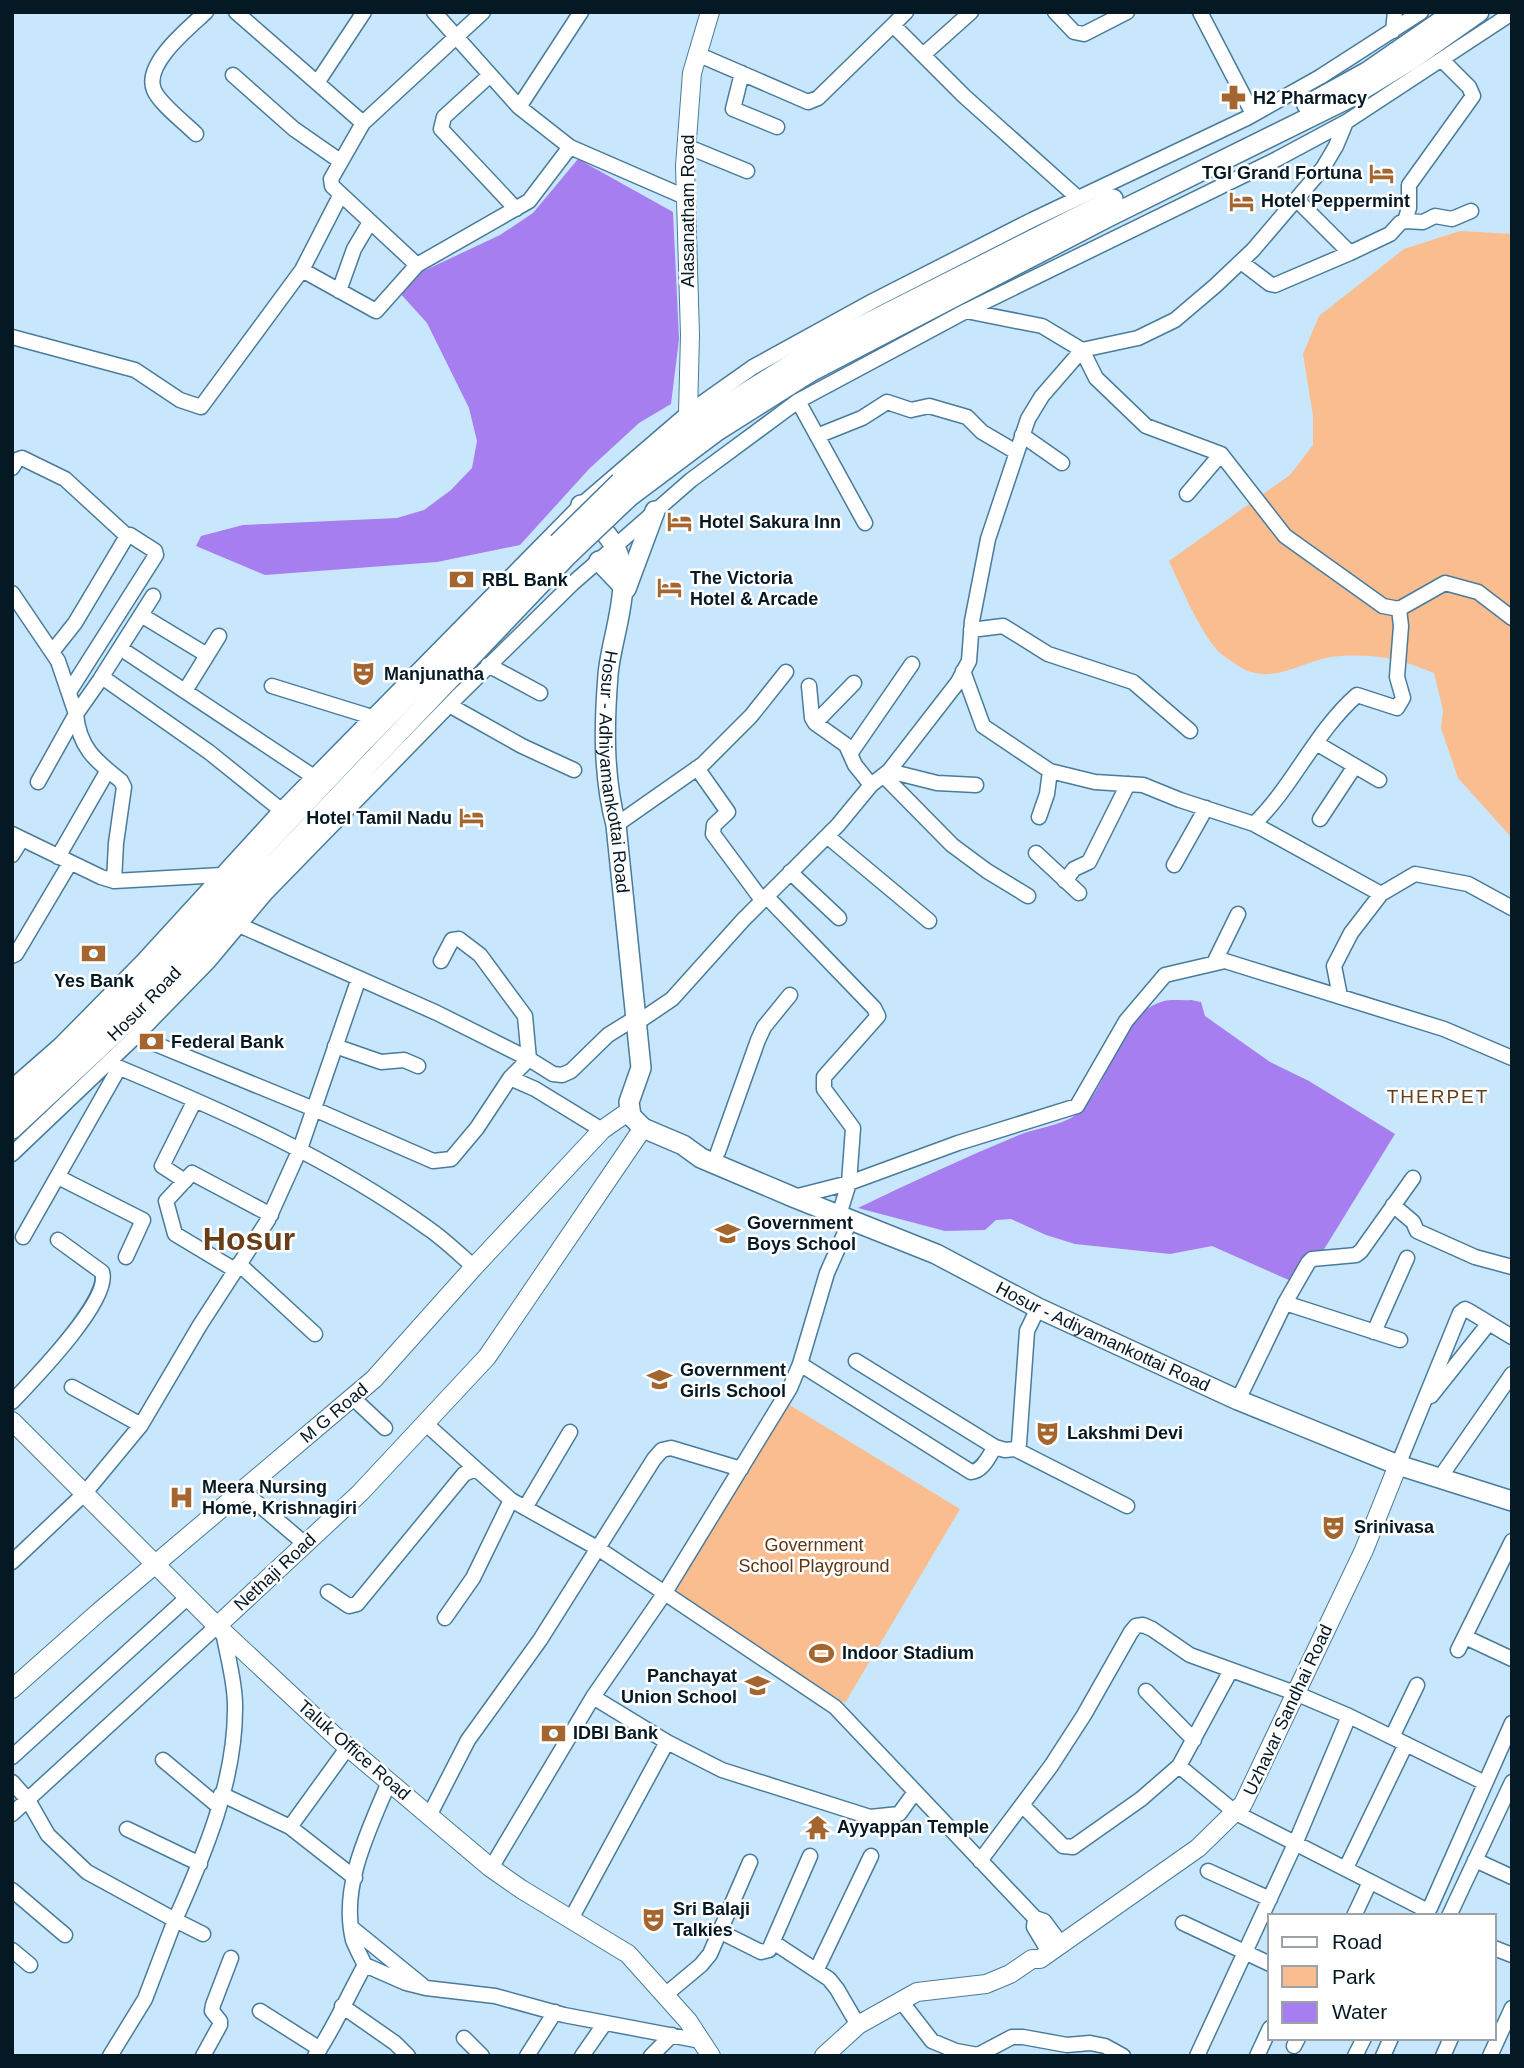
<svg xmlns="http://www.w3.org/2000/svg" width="1524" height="2068" viewBox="0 0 1524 2068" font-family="Helvetica,sans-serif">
  <rect width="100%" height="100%" fill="#c8e7fc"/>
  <path fill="#f9bd90" d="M 1460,231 L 1512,234 L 1512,838 L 1458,778 L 1441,728 L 1443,710 L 1434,673 C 1399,659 1378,654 1340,656 C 1302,658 1271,691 1234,663 C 1229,659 1221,655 1217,650 C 1199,629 1181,587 1169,561 L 1290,475 L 1313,445 L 1313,416 L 1303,354 L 1319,316 L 1404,249 Z
    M 788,1404 L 960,1509 L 845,1703 L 671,1591 Z"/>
  <path fill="#a67ef0" d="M 578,159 L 673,212 L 679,339 L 671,404 L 639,423 L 589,469 L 520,545 L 437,562 L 265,575 L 196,546 L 201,536 L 243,525 L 397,518 L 424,510 L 451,490 L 472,468 L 477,441 L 469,408 L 427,323 L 399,292 L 415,275 L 500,235 L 533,213 Z
    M 1191,1000 L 1201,1002 L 1205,1016 L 1270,1062 L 1309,1081 L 1395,1134 L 1323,1251 L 1291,1281 L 1212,1246 L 1170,1254 L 1075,1244 L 1046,1235 L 1011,1219 L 996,1220 L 985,1230 L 945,1231 L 858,1208 C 911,1182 964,1158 1019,1135 C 1034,1129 1061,1125 1074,1116 C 1111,1090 1117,1013 1164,1001 C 1172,999 1183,1001 1191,1000 Z"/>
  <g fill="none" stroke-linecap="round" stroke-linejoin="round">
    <defs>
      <path id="minor" d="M 236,12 L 363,123
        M 434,12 L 519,107 L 570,147 L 685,197
        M 1055,12 L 1074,32 L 1084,34 L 1127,12
        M 1200,12 L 1253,114
        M 893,25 L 906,12
        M 1393,31 L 1395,12
        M 697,54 L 808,102 L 818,98 L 893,25 L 964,96 L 1078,198
        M 923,55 L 971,12
        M 742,73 L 733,109 L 777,127
        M 233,75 L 294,129 L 340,161
        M 489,76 L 444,117 L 441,129 L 516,209
        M 317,83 L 364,12
        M 519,107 L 581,12
        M 196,134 C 185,123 159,103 154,90 C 143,64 190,27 206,12
        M 686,146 L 747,171
        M 341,194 L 302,270 L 376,311 L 417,265 L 529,201 L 570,147
        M 1296,199 L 1350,253 L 1390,234 L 1400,223 L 1405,221 L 1423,222 L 1435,216 L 1452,219 L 1471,211
        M 1405,221 L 1409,208 L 1409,185 L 1473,96 L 1469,87 L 1442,60
        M 1241,262 L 1270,284 L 1275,285 L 1350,253
        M 417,265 L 332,186 L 331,179 L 363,123 L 483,12
        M 339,291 L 354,249 L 370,222
        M 966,311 L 1042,326 L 1082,350 L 1096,378 L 1146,426 L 1221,454 L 1285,536 L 1383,606 L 1399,609 L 1445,583 L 1478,592 L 1512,618
        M 12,337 L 135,370 L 180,400 L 201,407 L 302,270
        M 798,401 L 865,523
        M 1022,435 L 1062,463
        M 817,436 L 862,418 L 887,402 L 911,410 L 929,406 L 967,417 L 982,432 L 1016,452
        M 12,468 L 17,460 L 22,458 L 65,479 L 127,536
        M 1187,494 L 1221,454
        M 12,593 L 58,661 L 76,714 L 102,677 L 209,752 L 281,810
        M 141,615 L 207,655
        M 971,630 L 1003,626 L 1048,654 L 1133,682 L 1190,731
        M 120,648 L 314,777
        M 52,652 L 75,623 L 127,536 L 130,535 L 155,551 L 156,555 L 69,692
        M 488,665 L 540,693
        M 963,671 L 983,726 L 1050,771 L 1095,782 L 1143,785 L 1180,800 L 1254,824 C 1294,785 1315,732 1357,695 L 1397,708 L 1403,698 L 1397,677 L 1401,626 L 1399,609
        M 101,678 L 153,596
        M 272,686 L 372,717
        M 809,686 L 812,718 L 815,723 L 846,745 L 855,765 L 871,785
        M 185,691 L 219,636
        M 449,705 L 522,746 L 574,770
        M 76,714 C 79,748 96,761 121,781 L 124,787 L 116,843 L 114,881
        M 815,723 L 854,683
        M 1316,743 L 1379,780
        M 850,754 L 912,664
        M 697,768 L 728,812 L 714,825 L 713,834 L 762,900
        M 889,771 L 937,783 L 976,785
        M 884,776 L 952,845 L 987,871 L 1028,896
        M 38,782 L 76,714
        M 1039,817 L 1047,794 L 1050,771
        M 1320,819 L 1355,766
        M 1254,824 L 1381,894
        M 616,825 L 703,764 L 751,716 L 786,672
        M 12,834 L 101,877 L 114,881 L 222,875
        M 827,836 L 929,921
        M 1036,853 L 1079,893
        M 12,855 L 22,839
        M 58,857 L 108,770
        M 1174,865 L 1206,808
        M 790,872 L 839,918
        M 1065,881 L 1074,869 L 1089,862 L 1128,784
        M 766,896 L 874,1008 L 878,1016 L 824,1077 L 824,1089 L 853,1128 L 849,1183 L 839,1215
        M 239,925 L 437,1013 L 529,1059 L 553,1074 L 562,1075 L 571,1071 L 608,1035 L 637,1017
        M 12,956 L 16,954 L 70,863
        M 441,961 L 452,940 L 459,939 L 480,955 L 525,1016 L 529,1059 L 510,1078
        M 1214,963 L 1238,914
        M 1340,996 L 1334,966 L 1351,933 L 1381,894 L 1415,874 L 1468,884 L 1512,908
        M 638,1022 L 672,999 L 743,920 L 838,825 L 871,785 L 889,771 L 958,682 L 969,661 L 972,621 L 988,539 L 1028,419 L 1042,396 L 1082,350 L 1138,338 L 1175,320 L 1215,286 L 1253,250 L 1323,168 L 1336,146 L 1346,122
        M 136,1036 L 314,1109 L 433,1161 L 451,1159 L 477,1128 L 510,1078 L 535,1089 L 602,1130
        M 335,1046 L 381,1062 L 404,1060 L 418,1066
        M 108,1063 C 219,1109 331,1158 429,1229 C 445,1240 459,1254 474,1267
        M 12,1087 L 60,1045 L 142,962 L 281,810 L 581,505 L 688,413 L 753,367 L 873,301 L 1032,220 L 1247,118 L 1320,77 L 1421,12
        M 718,1152 L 758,1040 L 764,1027 L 790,995
        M 12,1154 L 136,1036 L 209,961 L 266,893 L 458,696 L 573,583 L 691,480 L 798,401 L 966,311 L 1277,159 L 1346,122 L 1512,13
        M 58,1177 L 143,1220 L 126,1257
        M 185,1181 L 162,1166 L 195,1100
        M 794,1197 L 849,1183 L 958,1143 L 1077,1106 L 1126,1021 L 1165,975 L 1225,961 L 1444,1029 L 1512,1058
        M 1393,1205 L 1413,1222 L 1417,1231 L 1475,1257 L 1512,1267
        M 23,1237 L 119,1068
        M 239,1264 L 315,1334
        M 235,1270 L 175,1234 L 166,1201 L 192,1173 L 271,1215
        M 1285,1303 L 1400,1340
        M 1374,1332 L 1407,1258
        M 856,1361 L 995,1447
        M 800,1364 L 971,1472 C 983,1471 989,1456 995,1447 L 1005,1450 L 1015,1449 L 1019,1444 L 1027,1331 L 1038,1308
        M 72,1387 L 141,1425
        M 1431,1396 L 1489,1323
        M 352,1397 L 385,1428
        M 1238,1400 L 1285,1303 L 1308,1263 L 1312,1259 L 1356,1255 L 1361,1251 L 1413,1178
        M 12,1402 C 32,1381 112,1299 102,1272 L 58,1240
        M 425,1423 L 476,1469
        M 1015,1449 L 1127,1506
        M 1398,1465 L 1460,1313 L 1465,1309 L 1469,1311 L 1512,1337
        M 1439,1479 L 1512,1374
        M 242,1490 L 305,1544
        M 525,1508 L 570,1432
        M 12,1562 L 84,1494 L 141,1425 L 200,1325 L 268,1220 L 300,1149 L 359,978
        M 328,1592 L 349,1606 L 357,1604 L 464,1474 L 476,1469 L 511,1500 L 599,1549 L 835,1707 L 1035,1918 L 1044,1921 L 1061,1944
        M 445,1618 L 473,1578 L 511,1500
        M 1465,1637 L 1512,1659
        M 1458,1650 L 1512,1541
        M 1146,1691 L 1194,1740
        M 1392,1737 L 1417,1685
        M 667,1742 L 722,1770 L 870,1817 L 899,1814 L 915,1792
        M 12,1757 L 188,1597
        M 163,1760 L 218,1806
        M 1179,1766 L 1236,1813 L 1426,1910
        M 12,1782 L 28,1800 L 48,1835 L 87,1872 L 175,1920 L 145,1999 L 110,2056
        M 221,1794 L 290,1827 L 355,1878
        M 1022,1805 L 1063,1846 L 1073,1847 L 1141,1799 L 1179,1766 L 1231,1670
        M 12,1814 L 217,1626
        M 429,1816 L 468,1740 L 540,1640 L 654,1459 L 662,1450 L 671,1448 L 741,1469
        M 290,1827 L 348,1747
        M 127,1829 L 200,1864
        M 1475,1860 L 1512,1877
        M 980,1861 L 1051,1766 L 1084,1715 L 1131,1632 L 1136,1626 L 1143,1625 L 1152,1629 L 1190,1655 L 1295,1693 L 1349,1716 L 1485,1783
        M 491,1868 L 593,1697 L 664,1594 L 790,1388 L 800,1364 L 827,1273 L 851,1219
        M 1346,1868 L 1406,1744
        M 1208,1871 L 1270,1899
        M 12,1890 L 65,1935
        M 1354,1916 L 1370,1882
        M 1422,1916 L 1430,1908 L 1512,1723
        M 1449,1916 L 1512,1782
        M 1035,1918 L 1034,1927 L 1049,1952
        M 571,1919 L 667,1742 L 593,1697
        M 1183,1923 L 1270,1964
        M 352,1928 L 422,1985
        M 719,1931 L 761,1952 L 769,1950 L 810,1856
        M 203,1934 L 175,1920 C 205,1853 236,1780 235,1705 C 235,1681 227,1655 223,1631
        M 773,1942 L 829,1979 L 837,1989 L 858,2025
        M 1494,1948 L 1512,1955
        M 12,1950 L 30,1965
        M 365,1965 L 406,1983 L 426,1988 L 495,1996 L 564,2015 L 701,2041
        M 817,1969 L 871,1856
        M 665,1995 L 701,1965 L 710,1954 L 750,1862
        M 901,2001 L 932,2041 L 956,2051 L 978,2055 L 1012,2037 L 1023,2037 L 1067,2045 L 1090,2043 L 1105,2046 L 1123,2056
        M 342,2006 L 395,2043 L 408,2056
        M 260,2011 L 320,2049
        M 464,2038 L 482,2056
        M 1294,2046 L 1298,2038
        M 203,2056 L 220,2025 L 220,2021 L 212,2011 L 213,2005 L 231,1958
        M 315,2056 C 335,2027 348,1995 365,1965 C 361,1957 356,1948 353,1940 C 340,1886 369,1830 389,1782
        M 527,2056 L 555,2012
        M 582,2056 L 605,2023
        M 651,2056 L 672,2035
        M 1197,2056 L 1295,1844 L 1349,1716
        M 1257,2056 L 1270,2028
        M 1355,2056 L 1364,2038
        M 1383,2056 L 1391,2038
        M 1443,2056 L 1451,2038
        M 1490,2056 L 1512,2008"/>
      <path id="major" d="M 688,413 L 690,335 L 685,166 L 692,73 L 710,12
        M 12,1421 L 217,1626 L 337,1738 L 491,1868 L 521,1889 L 628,1954 L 688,2021 L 711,2056
        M 217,1626 L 360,1493 L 487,1357 L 643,1128
        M 12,1689 L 100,1611 L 374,1379 L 474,1267 L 602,1130 L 629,1111
        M 824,2056 L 858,2025 L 917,1992 L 986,1984 L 1010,1974 L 1032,1959 L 1040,1959 L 1198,1848 L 1243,1804 L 1364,1550 L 1398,1465"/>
      <g id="highway">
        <path d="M 1307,105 L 1367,72 L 1454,12"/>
        <path d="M 620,482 C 684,430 755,385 826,344 L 1113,199"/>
        <path d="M 629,497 L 717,431 L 812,371 L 1108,217 L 1347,99 L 1411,60 L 1479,12"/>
        <path id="s1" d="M 581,505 C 592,518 607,532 615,547 C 635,584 611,636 608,675 C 604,725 603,776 616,825 L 641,1068 L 629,1102 L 631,1116 L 643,1128 L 683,1145 L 701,1158 L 793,1197 L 936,1254 L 1038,1308 L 1238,1400 L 1398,1465 L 1512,1501"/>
        <path d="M 599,561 L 622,585"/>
        <path d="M 626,589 L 655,511"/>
        <path d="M 12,1105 L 126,998 L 195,926 L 262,849 L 363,742 L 558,543"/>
        <path id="s2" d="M 12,1129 L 127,1022 L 200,947 L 267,871 L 569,554"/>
      </g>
    </defs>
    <use href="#minor" stroke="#497b9b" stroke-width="17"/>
    <use href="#major" stroke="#497b9b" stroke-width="20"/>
    <use href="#highway" stroke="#497b9b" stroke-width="22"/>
    <use href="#minor" stroke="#fff" stroke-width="14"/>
    <use href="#major" stroke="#fff" stroke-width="18"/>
    <use href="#highway" stroke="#fff" stroke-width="19"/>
    <defs>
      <path id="highway-bridge" d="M 558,543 L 620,482
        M 569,554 L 629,497"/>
    </defs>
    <use href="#highway-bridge" stroke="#497b9b" stroke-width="22" stroke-linecap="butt"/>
    <use href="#highway-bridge" stroke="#fff" stroke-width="19"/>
  </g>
  <defs>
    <symbol id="pharmacy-bare" viewBox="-9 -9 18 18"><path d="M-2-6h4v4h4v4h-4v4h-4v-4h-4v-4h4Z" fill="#a5652f" stroke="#fff" stroke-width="2.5" paint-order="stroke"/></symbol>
    <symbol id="hotel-bare" viewBox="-9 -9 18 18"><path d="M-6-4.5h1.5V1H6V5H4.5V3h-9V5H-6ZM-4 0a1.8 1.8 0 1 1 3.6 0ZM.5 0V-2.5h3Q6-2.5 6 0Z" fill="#a5652f" stroke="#fff" stroke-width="2.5" paint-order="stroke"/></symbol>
    <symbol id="bank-bare" viewBox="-9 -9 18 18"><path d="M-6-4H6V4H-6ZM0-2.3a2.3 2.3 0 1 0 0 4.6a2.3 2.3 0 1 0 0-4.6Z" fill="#a5652f" stroke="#fff" stroke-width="2.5" paint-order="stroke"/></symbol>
    <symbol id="theatre-bare" viewBox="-9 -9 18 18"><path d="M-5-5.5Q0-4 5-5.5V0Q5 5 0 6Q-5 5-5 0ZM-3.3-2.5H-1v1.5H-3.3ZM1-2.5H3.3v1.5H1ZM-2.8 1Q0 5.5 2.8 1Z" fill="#a5652f" stroke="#fff" stroke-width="2.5" paint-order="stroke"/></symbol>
    <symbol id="school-bare" viewBox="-9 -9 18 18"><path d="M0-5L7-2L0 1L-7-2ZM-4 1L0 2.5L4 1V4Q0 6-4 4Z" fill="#a5652f" stroke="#fff" stroke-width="2.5" paint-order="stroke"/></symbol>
    <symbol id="hospital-bare" viewBox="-9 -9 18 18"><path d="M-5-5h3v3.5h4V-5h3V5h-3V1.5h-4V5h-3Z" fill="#a5652f" stroke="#fff" stroke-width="2.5" paint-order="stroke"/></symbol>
    <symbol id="stadium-bare" viewBox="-9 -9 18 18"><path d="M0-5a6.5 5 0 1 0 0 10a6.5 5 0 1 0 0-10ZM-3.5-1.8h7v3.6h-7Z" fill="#a5652f" stroke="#fff" stroke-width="2.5" paint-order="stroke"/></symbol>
    <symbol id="temple-bare" viewBox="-9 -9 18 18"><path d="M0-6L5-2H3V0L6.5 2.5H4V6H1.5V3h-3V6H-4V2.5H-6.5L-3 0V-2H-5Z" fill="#a5652f" stroke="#fff" stroke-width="2.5" paint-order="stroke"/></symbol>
  </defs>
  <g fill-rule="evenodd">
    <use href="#pharmacy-bare" x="1216" y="80" width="35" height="35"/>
    <use href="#hotel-bare" x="1364" y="156" width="35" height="35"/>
    <use href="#hotel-bare" x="1224" y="184" width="35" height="35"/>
    <use href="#hotel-bare" x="662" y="504" width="35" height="35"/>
    <use href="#bank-bare" x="444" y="562" width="35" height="35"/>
    <use href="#hotel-bare" x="652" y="570" width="35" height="35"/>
    <use href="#theatre-bare" x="346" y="656" width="35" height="35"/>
    <use href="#hotel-bare" x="454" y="800" width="35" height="35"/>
    <use href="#bank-bare" x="76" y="936" width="35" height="35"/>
    <use href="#bank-bare" x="134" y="1024" width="35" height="35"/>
    <use href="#school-bare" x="710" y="1216" width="35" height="35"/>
    <use href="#school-bare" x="642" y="1362" width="35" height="35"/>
    <use href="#theatre-bare" x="1030" y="1416" width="35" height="35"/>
    <use href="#hospital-bare" x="164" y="1480" width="35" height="35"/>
    <use href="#theatre-bare" x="1316" y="1510" width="35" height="35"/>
    <use href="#stadium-bare" x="804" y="1636" width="35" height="35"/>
    <use href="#school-bare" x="740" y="1668" width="35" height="35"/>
    <use href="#bank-bare" x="536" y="1716" width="35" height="35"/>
    <use href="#temple-bare" x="800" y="1810" width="35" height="35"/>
    <use href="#theatre-bare" x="636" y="1902" width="35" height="35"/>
  </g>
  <g text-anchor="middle" stroke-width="5" stroke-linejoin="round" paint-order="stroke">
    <g font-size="18" font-weight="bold" fill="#051925" stroke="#fff" text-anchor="start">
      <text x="1253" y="104">H2 Pharmacy</text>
      <text x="1362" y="179" text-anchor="end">TGI Grand Fortuna</text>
      <text x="1261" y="207">Hotel Peppermint</text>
      <text x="699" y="528">Hotel Sakura Inn</text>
      <text x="690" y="584">The Victoria<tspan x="690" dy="21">Hotel &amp; Arcade</tspan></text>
      <text x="482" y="586">RBL Bank</text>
      <text x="384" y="680">Manjunatha</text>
      <text x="452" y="824" text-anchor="end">Hotel Tamil Nadu</text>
      <text x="94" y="987" text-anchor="middle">Yes Bank</text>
      <text x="171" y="1048">Federal Bank</text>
      <text x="747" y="1229">Government<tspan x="747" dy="21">Boys School</tspan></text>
      <text x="680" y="1376">Government<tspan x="680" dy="21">Girls School</tspan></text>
      <text x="1067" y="1439">Lakshmi Devi</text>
      <text x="202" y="1493">Meera Nursing<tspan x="202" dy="21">Home, Krishnagiri</tspan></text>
      <text x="1354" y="1533">Srinivasa</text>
      <text x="842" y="1659">Indoor Stadium</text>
      <text x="737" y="1682" text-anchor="end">Panchayat<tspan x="737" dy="21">Union School</tspan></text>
      <text x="573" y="1739">IDBI Bank</text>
      <text x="837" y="1833">Ayyappan Temple</text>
      <text x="673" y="1915">Sri Balaji<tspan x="673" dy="21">Talkies</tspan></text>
    </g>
    <g font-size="18" fill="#051925" stroke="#fff">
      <text transform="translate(688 211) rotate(-90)" y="6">Alasanatham Road</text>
      <text dy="6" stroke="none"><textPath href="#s1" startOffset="282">Hosur - Adhiyamankottai Road</textPath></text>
      <text dy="6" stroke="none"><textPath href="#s2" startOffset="182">Hosur Road</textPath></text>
      <text dy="6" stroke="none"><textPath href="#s1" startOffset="1153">Hosur - Adiyamankottai Road</textPath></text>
      <text transform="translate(334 1413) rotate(-40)" y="6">M G Road</text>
      <text transform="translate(275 1572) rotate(-43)" y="6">Nethaji Road</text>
      <text transform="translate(1288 1710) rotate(-65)" y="6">Uzhavar Sandhai Road</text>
      <text transform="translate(354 1750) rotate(41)" y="6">Taluk Office Road</text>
    </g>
    <g font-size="18" fill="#603610" stroke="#fff">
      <text x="814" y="1551">Government<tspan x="814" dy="21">School Playground</tspan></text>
    </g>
    <g font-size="19" letter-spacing="2" fill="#683d17" stroke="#fff">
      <text x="1438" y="1103">THERPET</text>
    </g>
    <g font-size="32" font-weight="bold" fill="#683d17" stroke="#fff">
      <text x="249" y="1250">Hosur</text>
    </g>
  </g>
  <rect width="1524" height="2068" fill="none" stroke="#051925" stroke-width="28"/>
  <rect x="1268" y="1914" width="228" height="126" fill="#ffffff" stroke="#9ba3a8" stroke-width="2"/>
  <rect x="1282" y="1937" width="35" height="10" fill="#ffffff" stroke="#9ba3a8" stroke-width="2"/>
  <text x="1332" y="1949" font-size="21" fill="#051925">Road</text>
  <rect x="1282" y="1966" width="35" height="21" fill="#f9bd90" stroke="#9ba3a8" stroke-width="2"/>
  <text x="1332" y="1984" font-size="21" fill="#051925">Park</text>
  <rect x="1282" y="2002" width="35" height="21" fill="#a67ef0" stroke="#9ba3a8" stroke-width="2"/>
  <text x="1332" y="2019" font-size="21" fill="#051925">Water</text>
</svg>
